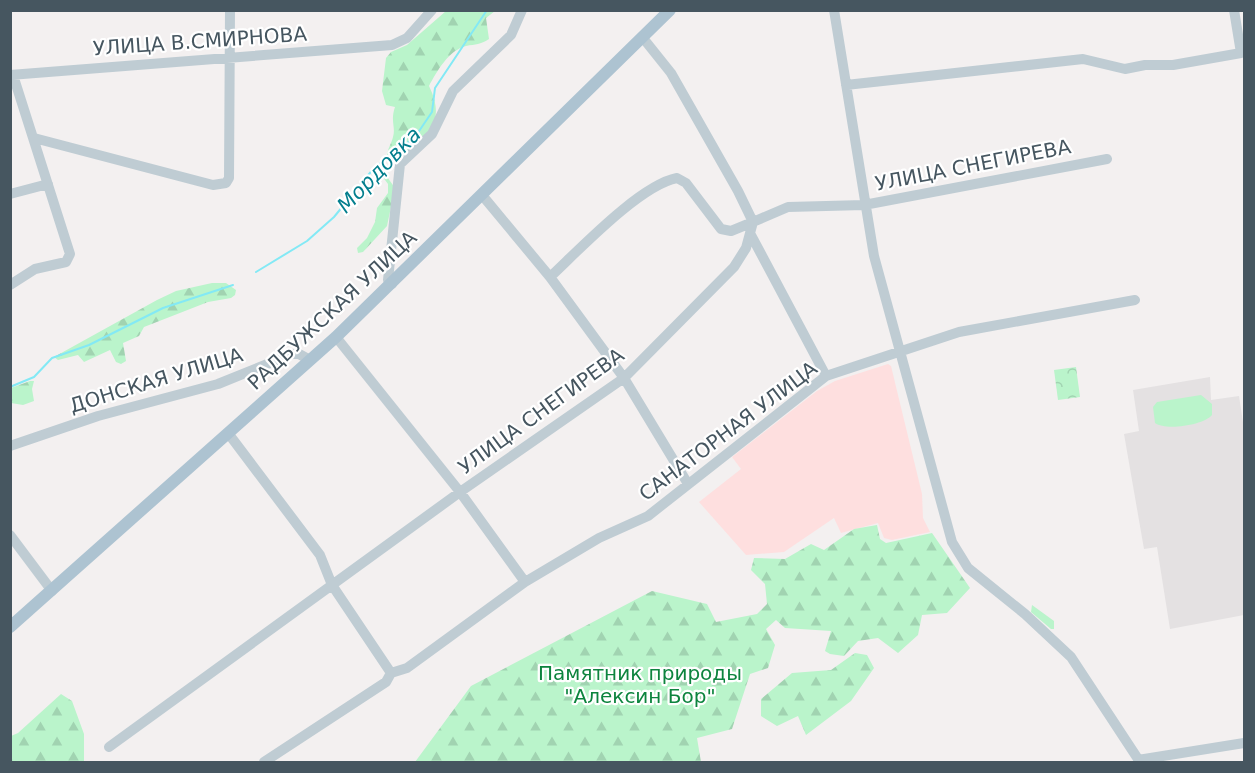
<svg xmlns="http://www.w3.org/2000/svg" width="1255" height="773" viewBox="0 0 1255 773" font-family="'DejaVu Sans',sans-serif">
  <defs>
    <pattern id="forest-firs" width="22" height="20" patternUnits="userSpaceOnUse" patternTransform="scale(1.5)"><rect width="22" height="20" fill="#baf4cb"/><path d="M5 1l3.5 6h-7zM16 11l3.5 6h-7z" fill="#a1d3b1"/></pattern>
    <pattern id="park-crowns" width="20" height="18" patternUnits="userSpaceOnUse" patternTransform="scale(1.5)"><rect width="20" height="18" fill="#baf4cb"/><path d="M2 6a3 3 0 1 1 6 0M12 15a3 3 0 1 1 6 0" fill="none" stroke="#a1d3b1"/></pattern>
  </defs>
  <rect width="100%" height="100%" fill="#f3f0f0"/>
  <path fill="#e4e1e2" d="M 1210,377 L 1211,400 L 1239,396 L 1244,429 L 1244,615 L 1170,629 L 1157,547 L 1144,549 L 1124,434 L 1139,431 L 1133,390 Z"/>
  <path fill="#fedfdf" d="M 888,364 L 891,366 L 922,494 L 923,518 L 930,532 L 892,540 L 884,538 L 878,523 L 841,533 L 834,518 L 784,552 L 746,555 L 699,502 L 741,469 L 732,457 L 817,391 L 835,381 Z"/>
  <path fill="#baf4cb" d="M 1201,395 L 1212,404 L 1212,415 C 1204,425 1166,431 1155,423 L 1153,407 L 1157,402 Z
    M 1032,605 L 1054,621 L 1054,629 L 1051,629 L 1031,612 Z"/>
  <path fill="url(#forest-firs)" d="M 446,11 L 495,11 L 486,18 L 489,39 C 480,45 476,44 466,46 C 449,50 437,71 429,86 C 449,127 422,138 394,163 L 388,161 C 385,151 391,146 393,137 C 396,127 390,121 395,107 L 386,105 L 382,91 L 386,58 L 391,52 L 407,45 Z
    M 385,174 L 395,188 L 387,226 L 363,252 L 358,253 L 357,248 L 367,238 L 375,222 L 377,208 L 388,193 L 388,184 L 382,176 Z
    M 212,283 L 226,283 L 236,290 L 235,295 L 231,298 L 208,302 L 144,327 L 139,336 L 123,343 L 126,361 L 121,364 L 116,362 L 110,350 L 84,362 L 78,355 L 58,360 L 54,357 L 157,300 L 176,291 Z
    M 30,381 L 34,381 L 32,389 L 34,401 L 23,405 L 11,403 L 11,388 Z
    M 877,525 L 880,539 L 886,543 L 932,533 L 970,588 L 947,613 L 922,615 L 918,635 L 898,653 L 878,638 L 858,641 L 844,656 L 830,654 L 825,651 L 831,631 L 785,628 L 776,620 L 766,629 L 775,645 L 768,668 L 750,674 L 732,729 L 697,738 L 701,762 L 415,762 L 471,686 L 652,591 L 707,604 L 716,622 L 757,614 L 767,604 L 765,584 L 751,570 L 754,558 L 785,559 L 811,544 L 824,550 L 854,529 Z
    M 855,653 L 867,655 L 874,668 L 851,701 L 806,735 L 798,716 L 777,726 L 761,716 L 761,699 L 792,673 L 831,670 Z
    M 61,694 L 72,701 L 84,734 L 84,762 L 11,762 L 11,736 L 18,733 Z"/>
  <path fill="url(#park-crowns)" d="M 1076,367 L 1080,397 L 1058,400 L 1054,370 Z"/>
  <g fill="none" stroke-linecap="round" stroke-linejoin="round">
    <path stroke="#83e9f5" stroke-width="2" d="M 256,272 L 307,241 L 334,217 L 374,168 L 415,137 L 432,112 L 435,88 L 487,10
      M 10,387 L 34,377 L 52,358 L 89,345 L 163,308 L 233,285"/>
    <path stroke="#bfccd3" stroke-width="10" d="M 834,10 L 874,256 L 952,542 L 968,568 L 1025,614 L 1071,657 L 1140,762
      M 10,75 L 392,45 L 407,38 L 432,10
      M 846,85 L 1083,59 L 1125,69 L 1145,65 L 1173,65 L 1241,53 L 1234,10
      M 34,138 L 213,185 L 226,183 L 229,178 L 230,10
      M 10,194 L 48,184
      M 482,195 L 550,277 L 624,378 L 688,484
      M 751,235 L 826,376
      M 550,277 C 579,250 640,185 677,178 L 686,183 L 721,229 L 731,231 L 753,222 L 738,191 L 671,73 L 643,38
      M 392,284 L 388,280 L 400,164 L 432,134 L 453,91 L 511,35 L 522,10
      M 10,285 L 35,269 L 66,262 L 70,254 L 13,75
      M 336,337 L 460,492 L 525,582
      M 228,433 L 320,555 L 332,585 L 391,673
      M 10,446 L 98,416 L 218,384 L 292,354 L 299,354 L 310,360
      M 10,535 L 52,591
      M 109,747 L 460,492 L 624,378 L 734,267 L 746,248 L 753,222 L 788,207 L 864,205 L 1107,159
      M 1138,760 L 1244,743
      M 264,762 L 386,682 L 391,673 L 407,668 L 525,582 L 599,538 L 648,516 L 826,376 L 959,332 L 1135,300"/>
    <path stroke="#adc3d1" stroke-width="12" d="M 10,627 L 336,337 L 670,10"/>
  </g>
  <g text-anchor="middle" stroke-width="4.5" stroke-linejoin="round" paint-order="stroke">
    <g font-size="20" fill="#465660" stroke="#fff">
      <text transform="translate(200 41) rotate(-4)" y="7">УЛИЦА В.СМИРНОВА</text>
      <text transform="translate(973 165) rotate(-11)" y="7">УЛИЦА СНЕГИРЕВА</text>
      <text transform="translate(332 310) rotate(-43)" y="7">РАДБУЖСКАЯ УЛИЦА</text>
      <text transform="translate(156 380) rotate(-17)" y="7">ДОНСКАЯ УЛИЦА</text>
      <text transform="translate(541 411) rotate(-36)" y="7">УЛИЦА СНЕГИРЕВА</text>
      <text transform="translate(728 431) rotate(-37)" y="7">САНАТОРНАЯ УЛИЦА</text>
    </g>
    <g font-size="20" fill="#0d843e" stroke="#fff">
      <text x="640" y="680">Памятник природы<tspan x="640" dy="23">"Алексин Бор"</tspan></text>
    </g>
    <g font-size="21" font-style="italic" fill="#047f8e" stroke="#fff">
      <text transform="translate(379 170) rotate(-46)" y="7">Мордовка</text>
    </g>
  </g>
  <rect width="1255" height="773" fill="none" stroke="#465660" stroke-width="24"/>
</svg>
